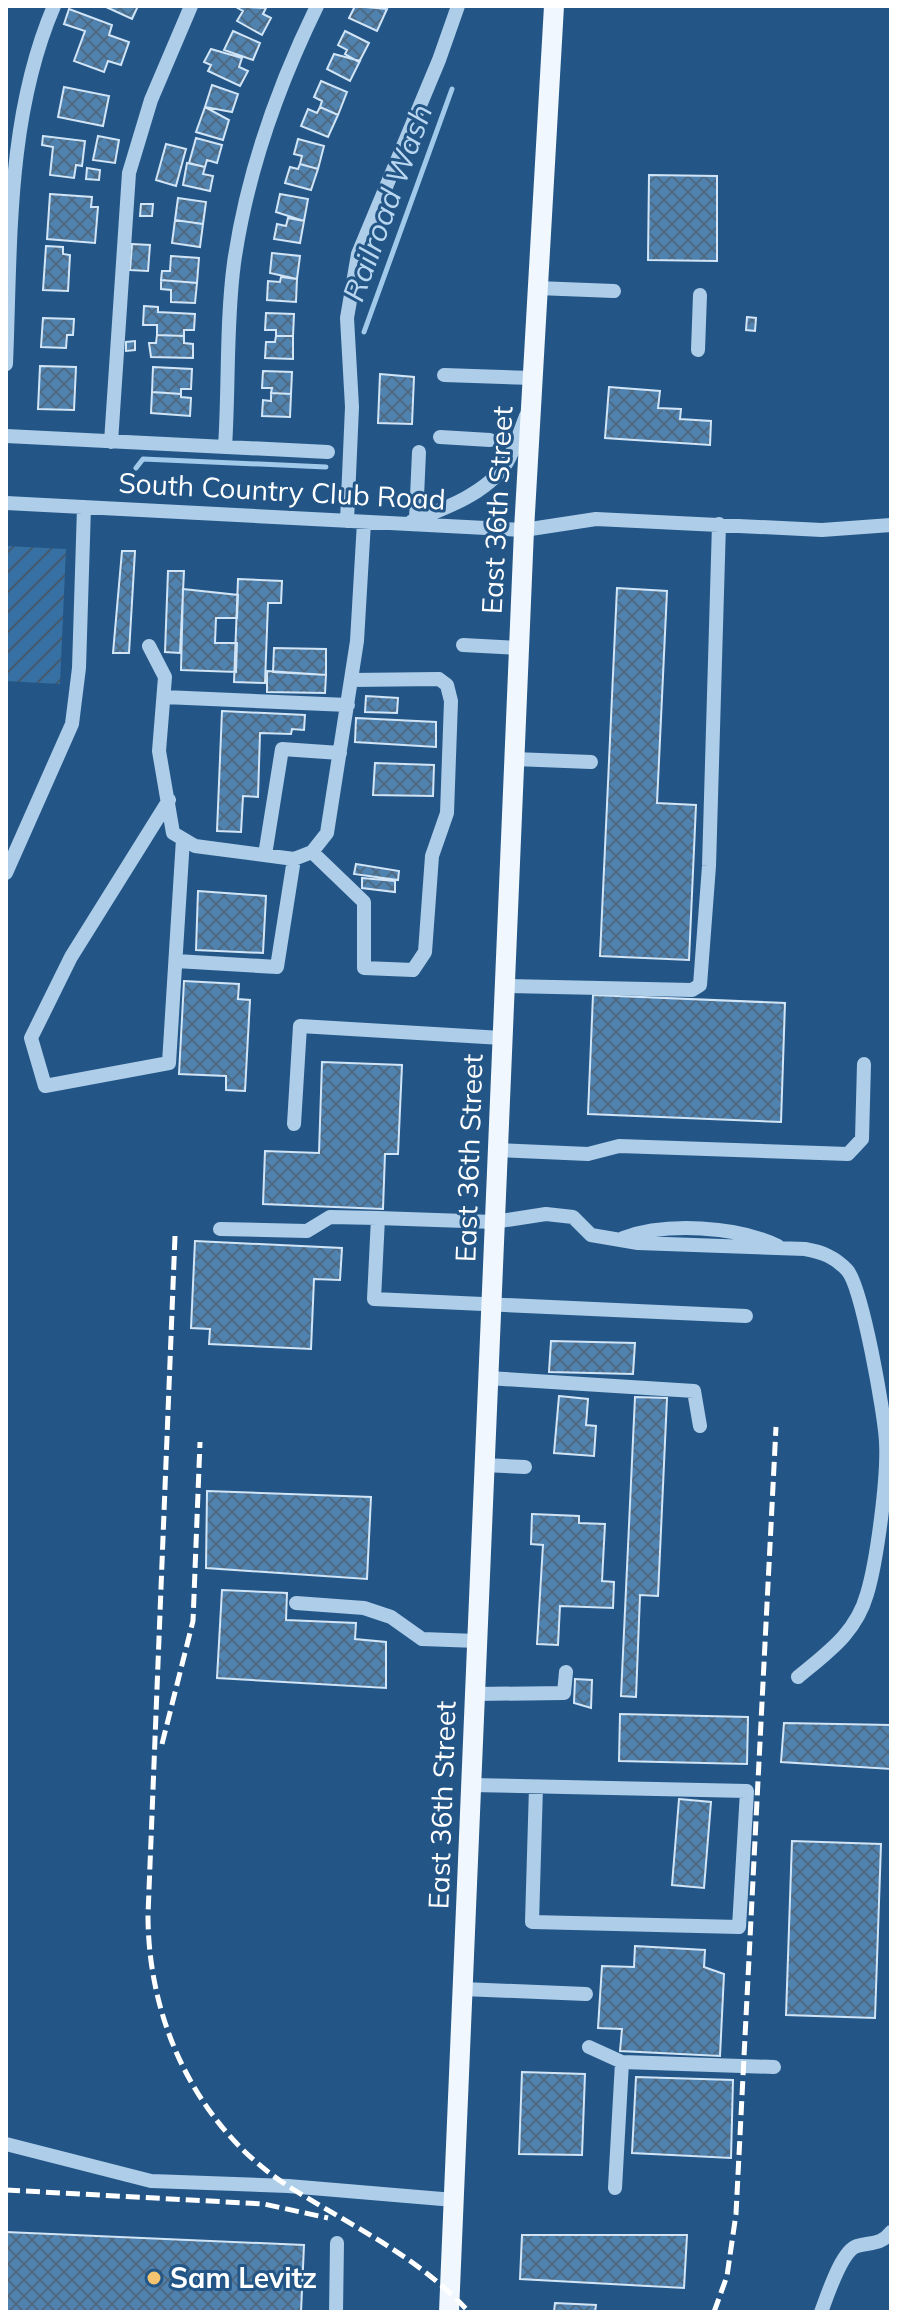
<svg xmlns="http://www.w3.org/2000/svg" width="897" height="2318" viewBox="0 0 897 2318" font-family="Mulish,sans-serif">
  <defs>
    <pattern id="garden-furrows" width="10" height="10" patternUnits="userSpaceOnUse" patternTransform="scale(2)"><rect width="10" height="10" fill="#3770a3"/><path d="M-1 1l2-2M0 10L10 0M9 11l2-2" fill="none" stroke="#445a6f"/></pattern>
    <pattern id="building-cross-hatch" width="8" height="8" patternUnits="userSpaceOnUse" patternTransform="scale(2)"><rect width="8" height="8" fill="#5082b0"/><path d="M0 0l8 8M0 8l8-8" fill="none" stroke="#4e6a83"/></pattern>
  </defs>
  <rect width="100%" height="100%" fill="#235686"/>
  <path fill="url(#garden-furrows)" d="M 6,546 L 66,549 L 60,684 L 6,681 Z"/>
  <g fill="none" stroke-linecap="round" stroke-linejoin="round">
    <path stroke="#a1c9ea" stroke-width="5" d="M 364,332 L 452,89
      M 136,468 L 143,459 L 326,467"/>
  </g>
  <path fill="url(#building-cross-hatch)" stroke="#d1e5f7" stroke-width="2" d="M 104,6 L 138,6 L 132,19 Z
    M 234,6 L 266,8 L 263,14 L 271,18 L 262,35 L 237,21 L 243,11 Z
    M 355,6 L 387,9 L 377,31 L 349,18 Z
    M 69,9 L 112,25 L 109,35 L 129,42 L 121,65 L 108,61 L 104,72 L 74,61 L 85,31 L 64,24 Z
    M 233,31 L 260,43 L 253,60 L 224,50 Z
    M 345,31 L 369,43 L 359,62 L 345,54 L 347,50 L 338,45 Z
    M 211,49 L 242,58 L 239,67 L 248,71 L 240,86 L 208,71 L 211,65 L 204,62 Z
    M 334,54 L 360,61 L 350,81 L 327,69 Z
    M 321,81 L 347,92 L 338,115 L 320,107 L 322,101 L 314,97 Z
    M 212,85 L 238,94 L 232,112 L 205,107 Z
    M 64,87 L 109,96 L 103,126 L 58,117 Z
    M 205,107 L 229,120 L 223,140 L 196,132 Z
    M 320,107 L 338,115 L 328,137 L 301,126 L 308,109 L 317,113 Z
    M 43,136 L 85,141 L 82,166 L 76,165 L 74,178 L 50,175 L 53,147 L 42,145 Z
    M 98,136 L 119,140 L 115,163 L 93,160 Z
    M 196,138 L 222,145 L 217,163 L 207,160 L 205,167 L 189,163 Z
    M 298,139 L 324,146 L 318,169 L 300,164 L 302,156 L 294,154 Z
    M 166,144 L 186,149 L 176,186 L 156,180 Z
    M 187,163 L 205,167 L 203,174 L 213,176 L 210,191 L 183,185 Z
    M 300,164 L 318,169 L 311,190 L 285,183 L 290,167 L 298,169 Z
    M 87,168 L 100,170 L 99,180 L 86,179 Z
    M 649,175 L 717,176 L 717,261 L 648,260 Z
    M 50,194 L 92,197 L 91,207 L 98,207 L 95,243 L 47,239 Z
    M 280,194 L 308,199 L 304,221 L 276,212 Z
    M 178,198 L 206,202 L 203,224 L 175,220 Z
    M 141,204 L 153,204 L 152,216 L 140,216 Z
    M 288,218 L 304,221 L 300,243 L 274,239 L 277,224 L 286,226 Z
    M 175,220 L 203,224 L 200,247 L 172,243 Z
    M 132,244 L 150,245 L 148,271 L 130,270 Z
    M 46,246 L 63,247 L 63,254 L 70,255 L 68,291 L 43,290 Z
    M 272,253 L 300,256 L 297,279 L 270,273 Z
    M 171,256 L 199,258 L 197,283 L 161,280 L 162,271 L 170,271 Z
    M 281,277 L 297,279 L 296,302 L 267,300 L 268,281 L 280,282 Z
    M 161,280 L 197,283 L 195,303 L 171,302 L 171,290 L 161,289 Z
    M 144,306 L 158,307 L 158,312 L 195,314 L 194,330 L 184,330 L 184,336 L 157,335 L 157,325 L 143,325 Z
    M 266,313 L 294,314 L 293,336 L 276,336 L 276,330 L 265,330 Z
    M 747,317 L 756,318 L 755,331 L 746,330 Z
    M 43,318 L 74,319 L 73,335 L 67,335 L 66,348 L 41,347 Z
    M 157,335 L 184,336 L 184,343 L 193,344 L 193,358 L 151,357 L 149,343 L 156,343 Z
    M 276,336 L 293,336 L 293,359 L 265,358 L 266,342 L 275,342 Z
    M 135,341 L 135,350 L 126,351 L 126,342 Z
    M 40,366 L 76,367 L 74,410 L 38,409 Z
    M 153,367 L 192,369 L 191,389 L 181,389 L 181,394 L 152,392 Z
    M 263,371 L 292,372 L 291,394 L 271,393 L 272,388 L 262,388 Z
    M 380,374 L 414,377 L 412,424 L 378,423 Z
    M 609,387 L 660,391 L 658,408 L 681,409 L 680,419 L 711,421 L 710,445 L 605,438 Z
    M 152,392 L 181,394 L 181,397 L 191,398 L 190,416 L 151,413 Z
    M 271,393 L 291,394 L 290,417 L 262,416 L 263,400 L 271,401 Z
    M 122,551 L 135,551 L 129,653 L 113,653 Z
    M 168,571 L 184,571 L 180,653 L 165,652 Z
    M 238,579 L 282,581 L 281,603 L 268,603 L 265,683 L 234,682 Z
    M 617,588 L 667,591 L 657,803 L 696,805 L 689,960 L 600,956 Z
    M 183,589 L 238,595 L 237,618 L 216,618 L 215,643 L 237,643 L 236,672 L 181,670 Z
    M 274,648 L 326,649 L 326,675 L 273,672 Z
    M 267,671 L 326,675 L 325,693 L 267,692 Z
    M 366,696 L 398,698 L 397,713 L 365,712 Z
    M 222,711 L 305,715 L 304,730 L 292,729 L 291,734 L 260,733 L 258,797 L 243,796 L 241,832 L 217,831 Z
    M 356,718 L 436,722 L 436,747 L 355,742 Z
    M 375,763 L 434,765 L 433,796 L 373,795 Z
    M 356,864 L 399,871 L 398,880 L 354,874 Z
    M 362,878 L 395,881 L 395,892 L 362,888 Z
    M 198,891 L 266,896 L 263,953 L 196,950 Z
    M 184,981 L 239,984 L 238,999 L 250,1000 L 245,1091 L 226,1090 L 226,1076 L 179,1074 Z
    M 593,995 L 785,1003 L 781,1122 L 588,1114 Z
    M 322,1062 L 402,1065 L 398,1154 L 385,1154 L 383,1209 L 263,1204 L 265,1151 L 319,1153 Z
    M 195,1241 L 342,1248 L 340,1280 L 314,1279 L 311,1349 L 209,1344 L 210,1329 L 191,1328 Z
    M 551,1341 L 635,1343 L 633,1374 L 549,1372 Z
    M 559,1396 L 588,1399 L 586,1425 L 596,1426 L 594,1456 L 554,1453 Z
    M 635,1397 L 667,1398 L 658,1596 L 640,1595 L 636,1697 L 621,1696 Z
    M 207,1491 L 371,1497 L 367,1579 L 206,1568 Z
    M 532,1514 L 579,1516 L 579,1523 L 605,1524 L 602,1581 L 614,1582 L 613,1608 L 560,1606 L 558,1645 L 537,1644 L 543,1545 L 531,1544 Z
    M 222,1590 L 287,1593 L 286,1620 L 356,1623 L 355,1639 L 386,1642 L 386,1688 L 217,1678 Z
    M 575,1679 L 592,1680 L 591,1708 L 574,1703 Z
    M 620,1714 L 748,1717 L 747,1764 L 619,1761 Z
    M 784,1723 L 891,1725 L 891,1769 L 781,1762 Z
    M 679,1799 L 711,1802 L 704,1888 L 672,1885 Z
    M 792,1841 L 881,1844 L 875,2018 L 786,2015 Z
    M 635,1946 L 705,1950 L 704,1967 L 724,1974 L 720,2056 L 620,2051 L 622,2029 L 598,2028 L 602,1966 L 634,1967 Z
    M 522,2072 L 585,2074 L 582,2155 L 519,2154 Z
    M 636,2077 L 733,2080 L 731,2158 L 632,2153 Z
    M 6,2232 L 304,2245 L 301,2312 L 6,2312 Z
    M 522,2235 L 687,2235 L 684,2288 L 520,2279 Z
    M 555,2303 L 596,2305 L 595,2312 L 554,2312 Z"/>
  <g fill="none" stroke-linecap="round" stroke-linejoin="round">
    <path stroke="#adcde9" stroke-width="14" d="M 537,288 L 614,291
      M 698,350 L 700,295
      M 6,364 C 11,244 6,118 54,6
      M 444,375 L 532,378
      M 6,436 L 328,452
      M 440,437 L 490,440
      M 111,442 L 129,173 L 151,100 L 191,6
      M 225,447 C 229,386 226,323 234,263 C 247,172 277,88 317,6
      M 6,503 L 524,530 L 596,519 L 822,530 L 891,525
      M 416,519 L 419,452
      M 347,521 L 352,407 L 347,318 L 358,254 L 439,60 L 458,6
      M 412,521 C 444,509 488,493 507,462 C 515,449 520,431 526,416
      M 463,645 L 519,648
      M 149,646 L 165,677 L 159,751 L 173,833 L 195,846 L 294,859 L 312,852 L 327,833 L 357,641 L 364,522
      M 164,697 L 348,705
      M 514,759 L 591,762
      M 169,800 L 71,957 L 31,1038 L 45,1086 L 169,1063 L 183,839
      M 312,852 L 364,902 L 364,968 L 413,970 L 425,952 L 432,856 L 447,813 L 451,701 L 447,685 L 439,679 L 351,680
      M 265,855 L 282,749 L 340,753
      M 6,873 L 72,724 L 79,668 L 84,507
      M 176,961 L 277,967 L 294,859
      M 504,986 L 692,990 L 700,985 L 709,866 L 719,524
      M 294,1124 L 300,1026 L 502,1038
      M 497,1150 L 588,1154 L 619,1146 L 848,1154 L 862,1139 L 864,1064
      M 220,1229 L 307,1231 L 330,1217 L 378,1218
      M 623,1238 C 666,1222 737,1226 778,1246
      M 746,1316 L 374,1299 L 378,1218 L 494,1222 L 546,1214 L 573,1217 L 591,1235 L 638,1243 L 805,1249 C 822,1252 835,1257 847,1270 C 862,1286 885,1416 886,1442 C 888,1477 877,1561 867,1594 C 856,1633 828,1652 798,1677
      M 488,1378 L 694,1391 L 700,1426
      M 484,1465 L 525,1467
      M 296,1603 L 364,1608 L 391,1617 L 422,1639 L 477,1641
      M 475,1694 L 564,1693 L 566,1672
      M 471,1785 L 747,1791 L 739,1927 L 532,1922 L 536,1787
      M 463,1989 L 586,1994
      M 589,2047 L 622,2062
      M 6,2144 L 151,2181 L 288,2186 L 454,2200
      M 615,2188 L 622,2062 L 774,2067
      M 336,2312 L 337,2243
      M 821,2312 C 827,2297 841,2251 857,2246 C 871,2242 881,2245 891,2232"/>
    <path stroke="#f0f7fe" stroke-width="20" d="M 449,2312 L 524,530 L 554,6"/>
    <path stroke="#fff" stroke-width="5" stroke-dasharray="14 6" stroke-linecap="butt" d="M 175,1236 L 148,1915 C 148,2023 198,2129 291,2188 C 355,2228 416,2255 469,2312
      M 162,1744 L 193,1621 L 200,1442
      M 6,2190 L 264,2204 L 328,2218
      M 714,2312 L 727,2276 L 736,2214 L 776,1427"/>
  </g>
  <circle fill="#f4c370" stroke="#235686" stroke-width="3" cx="154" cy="2278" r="8"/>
  <g text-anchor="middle" stroke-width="6" stroke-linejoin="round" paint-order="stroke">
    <g font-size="28" fill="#fff" stroke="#235686">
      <text transform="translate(282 491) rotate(3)" y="10">South Country Club Road</text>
      <text transform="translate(497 510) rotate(-87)" y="10">East 36th Street</text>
      <text transform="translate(469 1158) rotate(-88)" y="10">East 36th Street</text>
      <text transform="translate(442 1805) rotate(-88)" y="10">East 36th Street</text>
    </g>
    <g font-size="28" font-weight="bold" fill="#fff" stroke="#235686" text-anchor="start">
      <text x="170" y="2288">Sam Levitz</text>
    </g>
    <g font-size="30" font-style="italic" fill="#b9d7f0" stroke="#235686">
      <text transform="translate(388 203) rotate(-70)" y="10">Railroad Wash</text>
    </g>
  </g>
  <rect width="897" height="2318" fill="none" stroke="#ffffff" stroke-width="16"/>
</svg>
